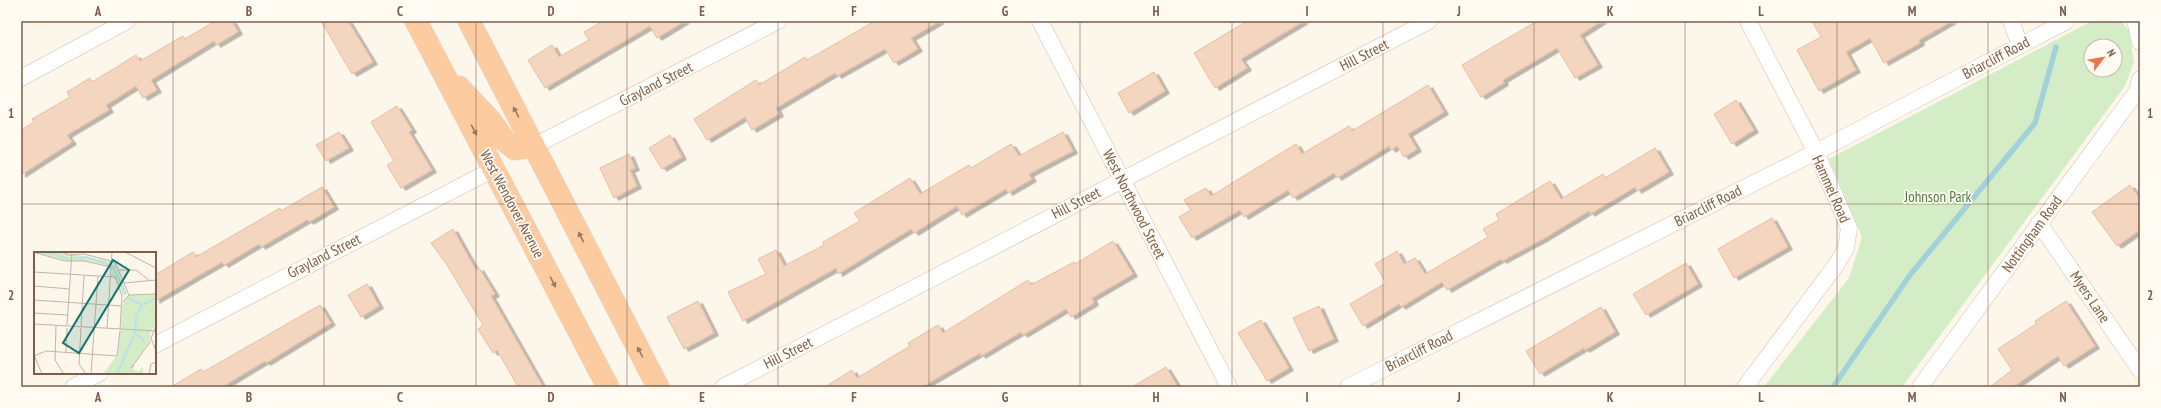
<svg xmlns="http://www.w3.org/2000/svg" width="2161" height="408" viewBox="0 0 2161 408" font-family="'PT Sans Narrow',sans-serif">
  <defs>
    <filter id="shadow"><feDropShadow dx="4.5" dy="2.5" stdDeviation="0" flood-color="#0004"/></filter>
  </defs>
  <rect width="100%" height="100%" fill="#fdf6ea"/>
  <path fill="#d5edc7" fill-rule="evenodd" d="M 2092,21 L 2121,21 L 2129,30 L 2134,62 L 2125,86 L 1902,387 L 1764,387 L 1849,278 L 1862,237 L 1829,159 ZM 2091,46 L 2115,46 L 2115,70 L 2091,70 Z"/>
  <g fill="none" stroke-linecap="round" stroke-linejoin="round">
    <path stroke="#a2d1db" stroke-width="5.5" d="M 1833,387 L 1910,275 L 2035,123 L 2056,47"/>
  </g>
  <path fill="#f4d6c0" stroke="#e8bda0" filter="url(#shadow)" d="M 215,21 L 232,21 L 238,32 L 216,45 L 214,41 L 151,80 L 157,90 L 143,98 L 136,86 L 106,105 L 109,110 L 67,135 L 72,142 L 21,175 L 21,130 L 34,122 L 32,119 L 70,97 L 67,92 L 90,78 L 92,82 L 136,55 L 140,61 L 183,36 L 185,39 Z
    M 321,21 L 348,21 L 373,62 L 352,74 Z
    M 603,21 L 685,21 L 657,38 L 650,26 L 545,88 L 528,60 L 552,45 L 559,57 L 589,40 L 584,32 Z
    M 875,21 L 940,21 L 911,38 L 918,49 L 894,63 L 885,49 L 837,76 L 835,73 L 776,108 L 779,114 L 752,130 L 745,117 L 707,140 L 694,119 L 756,80 L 759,85 L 805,57 L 807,60 Z
    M 1247,21 L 1304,21 L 1241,59 L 1247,68 L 1215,88 L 1194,53 Z
    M 1537,21 L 1602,21 L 1580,35 L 1598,65 L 1575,78 L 1557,48 L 1503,80 L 1504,83 L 1481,97 L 1462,65 Z
    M 1812,21 L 1952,21 L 1919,40 L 1920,43 L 1884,63 L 1870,38 L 1846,52 L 1856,70 L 1819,91 L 1797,50 L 1821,37 Z
    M 1154,72 L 1165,91 L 1129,113 L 1118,93 Z
    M 1428,85 L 1444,112 L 1408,134 L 1417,149 L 1404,157 L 1397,146 L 1391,150 L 1389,146 L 1337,178 L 1334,173 L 1293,198 L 1288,190 L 1244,217 L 1240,210 L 1192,238 L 1179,217 L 1191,210 L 1184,200 L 1206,188 L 1211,196 L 1296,144 L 1302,154 L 1349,126 L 1352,131 Z
    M 1736,100 L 1754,130 L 1732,144 L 1714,114 Z
    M 397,106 L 412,130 L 409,132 L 432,170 L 401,188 L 387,165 L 394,161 L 371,122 Z
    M 339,132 L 349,148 L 326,161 L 316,145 Z
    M 1063,132 L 1073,151 L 1029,174 L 1032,179 L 1008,193 L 1006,189 L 962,215 L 957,206 L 914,233 L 911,229 L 838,274 L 836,268 L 743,321 L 728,292 L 766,274 L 758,259 L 776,250 L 784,266 L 824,245 L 823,242 L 860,221 L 854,213 L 910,178 L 920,194 L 969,165 L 971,168 L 1011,144 L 1019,156 Z
    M 670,135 L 682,157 L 662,169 L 649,148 Z
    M 1655,148 L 1669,172 L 1637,191 L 1635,187 L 1590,214 L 1589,211 L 1543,239 L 1502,261 L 1501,259 L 1447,290 L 1442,282 L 1401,307 L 1399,304 L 1363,326 L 1350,304 L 1386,283 L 1375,264 L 1397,251 L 1404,264 L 1415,258 L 1425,274 L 1488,237 L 1483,229 L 1499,220 L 1496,214 L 1550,181 L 1561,199 L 1603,174 L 1605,178 Z
    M 629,154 L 635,168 L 630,170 L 637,186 L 614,198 L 600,168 Z
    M 2130,185 L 2140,199 L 2140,230 L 2117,246 L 2092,212 Z
    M 322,187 L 334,207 L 309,222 L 307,220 L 261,247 L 259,244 L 224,265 L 222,262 L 155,301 L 155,275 L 193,252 L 196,257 L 280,208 L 281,211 Z
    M 1772,218 L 1788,247 L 1734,278 L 1718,249 Z
    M 453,229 L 476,270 L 479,268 L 495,294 L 491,296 L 543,387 L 518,387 L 497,350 L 493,353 L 478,329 L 483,325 L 447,265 L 431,243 Z
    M 1113,241 L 1133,274 L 1092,298 L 1094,303 L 1071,317 L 1066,309 L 1023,335 L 1021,332 L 981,356 L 980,353 L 922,387 L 825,387 L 852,370 L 857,378 L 910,346 L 908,343 L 938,325 L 943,333 L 1028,280 L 1031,285 L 1074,262 L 1075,264 Z
    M 1686,263 L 1698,284 L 1646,315 L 1633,294 Z
    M 367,284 L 379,306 L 361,317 L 348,295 Z
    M 698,301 L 714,333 L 684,349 L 667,317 Z
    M 2066,301 L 2095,346 L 2064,366 L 2058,356 L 2013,387 L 1990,387 L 2012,370 L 1998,349 L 2036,324 L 2035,321 Z
    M 320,305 L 331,323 L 266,363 L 265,361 L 222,387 L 171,387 L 201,369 L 203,372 Z
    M 1319,306 L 1334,339 L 1309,351 L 1293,318 Z
    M 1601,307 L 1615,332 L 1585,350 L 1584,348 L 1540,374 L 1526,351 Z
    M 1261,320 L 1289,368 L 1267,381 L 1238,333 Z
    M 1166,367 L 1178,387 L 1132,387 Z"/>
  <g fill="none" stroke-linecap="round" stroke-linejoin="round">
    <defs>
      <path id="minor" d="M 1040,21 L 1229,387
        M 2011,21 L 2020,46
        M 2135,21 L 2140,42
        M 21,78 L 127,21
        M 534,146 L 778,21
        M 2039,223 L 2140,370
        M 155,345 L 494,169
        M 73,387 L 100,373
        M 723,387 L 1429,21
        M 1348,387 L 1816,152 L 2067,21
        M 1745,387 L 1836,265 L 1846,248 L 1849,228 L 1816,152 L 1748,21
        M 1920,387 L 2137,91 L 2140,79"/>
      <path id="trunk" d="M 416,21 L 608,387
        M 469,21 L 658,387
        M 459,87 L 490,120 L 505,141 L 515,149 L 534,146"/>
    </defs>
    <use href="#minor" stroke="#d2bfae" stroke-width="17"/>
    <use href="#trunk" stroke="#dad2cd" stroke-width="23"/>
    <use href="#minor" stroke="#fff" stroke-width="16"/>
    <use href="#trunk" stroke="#fccca0" stroke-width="22"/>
  </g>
  <defs><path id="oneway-solid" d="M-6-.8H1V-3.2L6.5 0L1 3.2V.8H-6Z"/></defs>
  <g fill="#9b7960">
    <use href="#oneway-solid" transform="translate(516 112) rotate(-118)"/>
    <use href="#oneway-solid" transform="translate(474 130) rotate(62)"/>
    <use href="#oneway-solid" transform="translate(581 237) rotate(-117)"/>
    <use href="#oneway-solid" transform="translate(553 282) rotate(62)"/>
    <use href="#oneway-solid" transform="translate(640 352) rotate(-117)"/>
  </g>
  <path fill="none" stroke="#7b5d4b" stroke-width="1" stroke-opacity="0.55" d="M 173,21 L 173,387M 324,21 L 324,387M 476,21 L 476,387M 627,21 L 627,387M 778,21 L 778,387M 929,21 L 929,387M 1080,21 L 1080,387M 1232,21 L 1232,387M 1383,21 L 1383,387M 1534,21 L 1534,387M 1685,21 L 1685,387M 1837,21 L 1837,387M 1988,21 L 1988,387M 21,204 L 2140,204"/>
  <g text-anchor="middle" stroke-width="3.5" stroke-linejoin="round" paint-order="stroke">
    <g font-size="15" fill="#7b5d4b" stroke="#fffaf2">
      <text transform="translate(1364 55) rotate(-27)" y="5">Hill Street</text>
      <text transform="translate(1996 58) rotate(-28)" y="5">Briarcliff Road</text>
      <text transform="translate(656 84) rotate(-27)" y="5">Grayland Street</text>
      <text transform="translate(1831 189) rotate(66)" y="5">Hammel Road</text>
      <text transform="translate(1076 203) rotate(-27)" y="5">Hill Street</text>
      <text transform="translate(512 204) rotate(62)" y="5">West Wendover Avenue</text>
      <text transform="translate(1134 204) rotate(63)" y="5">West Northwood Street</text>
      <text transform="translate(1708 206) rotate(-27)" y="5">Briarcliff Road</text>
      <text transform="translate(2032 234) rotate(-54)" y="5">Nottingham Road</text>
      <text transform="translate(324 256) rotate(-27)" y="5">Grayland Street</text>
      <text transform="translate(2090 297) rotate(56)" y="5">Myers Lane</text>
      <text transform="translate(1419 351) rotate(-27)" y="5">Briarcliff Road</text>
      <text transform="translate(788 353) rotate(-27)" y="5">Hill Street</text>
    </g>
    <g font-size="15" fill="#4f7a3f" stroke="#fffaf2">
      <text x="1938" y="202">Johnson Park</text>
    </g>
  </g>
  <g transform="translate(34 252)">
    <rect width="122" height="122" fill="#fdf6ea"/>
    <path d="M 26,0 L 76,9 L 76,14 L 53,9 L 33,9 L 4,1 ZM 79,10 L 81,11 L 93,43 L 89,43 L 82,27 L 77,25 ZM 122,42 L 122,73 L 116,81 L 116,89 L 98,116 L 104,120 L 109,115 L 109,122 L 69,122 L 84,102 L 89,50 L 95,43 Z" fill="#d5edc7"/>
    <path fill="none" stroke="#bde1e9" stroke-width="2" d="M 4,0 L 21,2 L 36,8M 39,7 L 52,5 L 76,13M 78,13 L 92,42M 95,46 L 108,53M 101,81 L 110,89M 83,122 L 101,81 L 102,65 L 108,53 L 122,46"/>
    <path fill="none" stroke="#c5b4a5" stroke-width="1" d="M 27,0 L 36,3 L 50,2 L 81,10 L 95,43M 91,0 L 122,16M 2,1 L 31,9 L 50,9 L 77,15M 85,18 L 102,18 L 116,29M 0,20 L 81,25 L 88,44 L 86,77M 90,31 L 122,28M 0,34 L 36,37M 0,48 L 88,54M 89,50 L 95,43 L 122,42M 0,61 L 34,63M 0,72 L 122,79M 33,73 L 38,0M 22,74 L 21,108 L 30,122M 47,74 L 50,24M 122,74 L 117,86 L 122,99M 47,76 L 45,112 L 52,122M 73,76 L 78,0M 32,100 L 33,76M 0,103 L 8,122M 0,104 L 12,99 L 83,104 L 86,79M 100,114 L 97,116 L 117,89M 57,122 L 64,24M 115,122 L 117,112 L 122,110"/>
    <path fill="#0f766e" fill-opacity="0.15" stroke="#0f766e" stroke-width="2" d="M 79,8 L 95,18 L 45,101 L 29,91 Z"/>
    <rect width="122" height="122" fill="none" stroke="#7b5d4b" stroke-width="2"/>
  </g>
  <rect width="2161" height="408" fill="none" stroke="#fffaf2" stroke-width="44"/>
  <g transform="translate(2103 58) rotate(59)"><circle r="19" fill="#fffaf2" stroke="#cabbaf"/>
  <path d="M0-3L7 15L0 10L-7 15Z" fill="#ec734b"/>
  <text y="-6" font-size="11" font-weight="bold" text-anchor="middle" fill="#7b5d4b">N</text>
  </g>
  <rect x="22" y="22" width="2117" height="364" fill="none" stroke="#7b5d4b" stroke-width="1.5"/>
  <g font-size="13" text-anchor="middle" font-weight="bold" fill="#7b5d4b">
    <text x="98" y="16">A</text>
    <text x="249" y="16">B</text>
    <text x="400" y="16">C</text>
    <text x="551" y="16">D</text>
    <text x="702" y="16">E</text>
    <text x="854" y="16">F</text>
    <text x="1005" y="16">G</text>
    <text x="1156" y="16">H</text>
    <text x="1307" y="16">I</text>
    <text x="1459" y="16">J</text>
    <text x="1610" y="16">K</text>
    <text x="1761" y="16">L</text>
    <text x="1912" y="16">M</text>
    <text x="2063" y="16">N</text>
    <text x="11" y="118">1</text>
    <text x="2150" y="118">1</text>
    <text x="11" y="300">2</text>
    <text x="2150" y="300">2</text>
    <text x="98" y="402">A</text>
    <text x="249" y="402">B</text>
    <text x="400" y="402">C</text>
    <text x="551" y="402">D</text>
    <text x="702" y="402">E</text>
    <text x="854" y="402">F</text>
    <text x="1005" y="402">G</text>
    <text x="1156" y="402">H</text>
    <text x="1307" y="402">I</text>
    <text x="1459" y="402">J</text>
    <text x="1610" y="402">K</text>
    <text x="1761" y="402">L</text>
    <text x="1912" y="402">M</text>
    <text x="2063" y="402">N</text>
  </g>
</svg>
